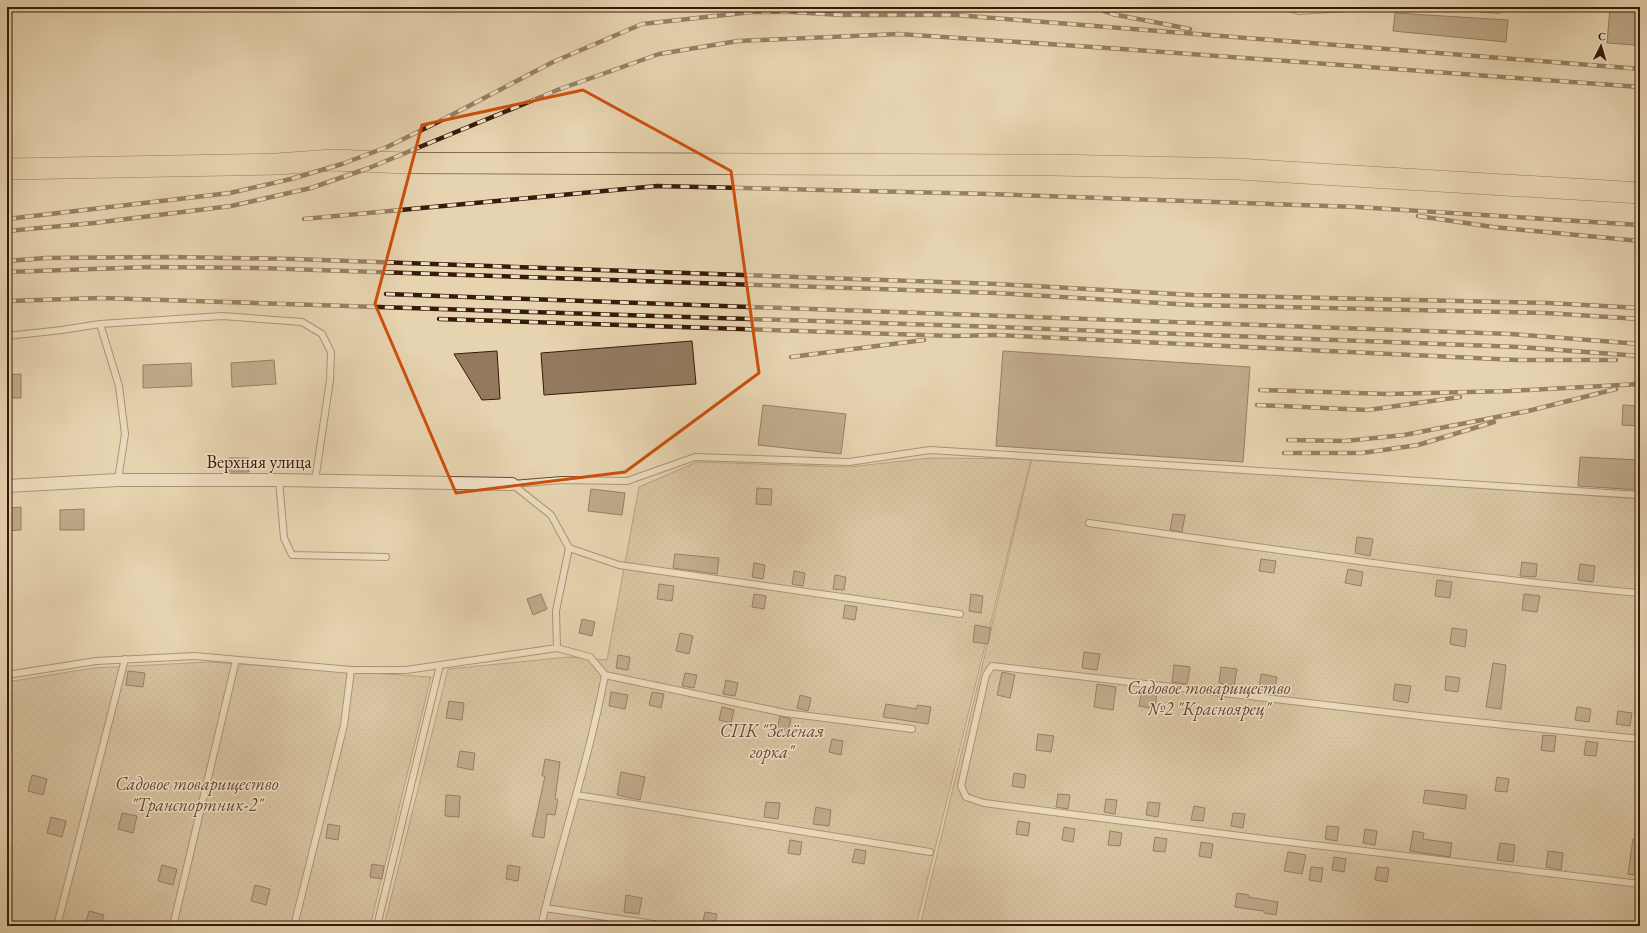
<svg xmlns="http://www.w3.org/2000/svg" width="1647" height="933" viewBox="0 0 1647 933" font-family="'EB Garamond',serif">
  <defs>
    <pattern id="grass-dots" width="8" height="8" patternUnits="userSpaceOnUse"><rect width="8" height="8" fill="#c9b393"/><path d="M2 2h.1M6 6h.1" fill="none" stroke="#ad997d" stroke-width="1.8" stroke-linecap="round"/></pattern>
  </defs>
  <rect width="100%" height="100%" fill="#e6d3af"/>
  <filter id="stains"><feTurbulence type="fractalNoise" baseFrequency=".005" numOctaves="4"/><feColorMatrix values="0 0 0 0 .2 0 0 0 0 .09 0 0 0 0 .02 0 0 0 .5 -.17"/></filter>
  <radialGradient id="worn" r=".72"><stop offset=".6" stop-color="#630" stop-opacity="0"/><stop offset="1" stop-color="#630" stop-opacity=".3"/></radialGradient>
  <path fill="url(#grass-dots)" stroke="#81664e" d="M 930,458 L 1031,459 L 916,926 L 384,926 L 448,669 L 569,657 L 607,660 L 639,487 L 697,462 L 849,467 Z
    M 1032,458 L 1640,499 L 1640,926 L 920,926 Z
    M 209,662 L 431,677 L 370,926 L 7,926 L 7,682 L 93,668 Z"/>
  <path fill="#937a5f" stroke="#391908" d="M 1610,7 L 1638,7 L 1635,45 L 1607,43 Z
    M 1395,13 L 1508,20 L 1506,42 L 1393,31 Z
    M 692,341 L 696,384 L 544,395 L 541,353 Z
    M 497,351 L 500,399 L 482,400 L 454,354 Z
    M 1003,351 L 1250,367 L 1243,462 L 996,446 Z
    M 274,360 L 276,384 L 232,387 L 231,363 Z
    M 191,363 L 192,386 L 143,388 L 143,365 Z
    M 21,374 L 21,398 L 7,398 L 7,375 Z
    M 763,405 L 846,414 L 841,454 L 758,445 Z
    M 1623,405 L 1640,406 L 1640,426 L 1622,425 Z
    M 1580,457 L 1640,460 L 1640,490 L 1578,486 Z
    M 229,458 L 249,458 L 249,472 L 229,472 Z
    M 757,488 L 772,489 L 771,505 L 756,504 Z
    M 591,489 L 625,493 L 622,515 L 588,511 Z
    M 21,507 L 21,530 L 7,531 L 7,508 Z
    M 84,509 L 84,530 L 60,530 L 60,510 Z
    M 1173,514 L 1185,515 L 1182,532 L 1170,530 Z
    M 1357,537 L 1373,539 L 1370,556 L 1355,553 Z
    M 675,554 L 719,558 L 717,574 L 673,568 Z
    M 1261,559 L 1276,561 L 1274,573 L 1259,571 Z
    M 1522,562 L 1537,564 L 1536,577 L 1520,576 Z
    M 754,563 L 765,565 L 763,579 L 752,577 Z
    M 1580,564 L 1595,566 L 1593,582 L 1578,580 Z
    M 1348,569 L 1363,572 L 1361,586 L 1345,583 Z
    M 794,571 L 805,573 L 803,586 L 792,584 Z
    M 835,575 L 846,577 L 844,590 L 833,589 Z
    M 1437,580 L 1452,582 L 1450,598 L 1435,596 Z
    M 659,584 L 674,586 L 672,601 L 657,599 Z
    M 541,594 L 547,609 L 533,615 L 527,599 Z
    M 754,594 L 766,596 L 764,609 L 752,607 Z
    M 971,594 L 983,596 L 981,613 L 969,611 Z
    M 1524,594 L 1540,596 L 1537,612 L 1522,610 Z
    M 845,605 L 857,607 L 855,620 L 843,618 Z
    M 582,619 L 595,622 L 592,636 L 579,633 Z
    M 975,625 L 991,628 L 988,644 L 973,642 Z
    M 1452,628 L 1467,630 L 1465,647 L 1450,644 Z
    M 680,633 L 693,636 L 689,654 L 676,651 Z
    M 1084,652 L 1100,654 L 1097,670 L 1082,668 Z
    M 618,655 L 630,657 L 628,670 L 616,668 Z
    M 1493,663 L 1506,665 L 1501,709 L 1486,707 Z
    M 1174,665 L 1190,667 L 1187,684 L 1172,682 Z
    M 1221,667 L 1237,669 L 1234,686 L 1219,683 Z
    M 128,671 L 145,673 L 143,687 L 126,685 Z
    M 1002,672 L 1015,675 L 1010,698 L 997,695 Z
    M 685,673 L 697,675 L 694,688 L 682,686 Z
    M 1261,674 L 1277,677 L 1274,693 L 1259,691 Z
    M 1446,676 L 1460,678 L 1458,692 L 1445,690 Z
    M 726,680 L 738,683 L 735,696 L 723,694 Z
    M 1097,684 L 1116,687 L 1113,710 L 1094,707 Z
    M 1395,684 L 1411,686 L 1408,703 L 1393,700 Z
    M 1142,690 L 1157,692 L 1155,709 L 1139,706 Z
    M 611,692 L 628,695 L 625,709 L 609,706 Z
    M 652,692 L 664,694 L 661,708 L 649,705 Z
    M 800,695 L 811,698 L 808,711 L 797,708 Z
    M 449,701 L 464,703 L 462,720 L 446,718 Z
    M 886,704 L 917,709 L 917,705 L 931,707 L 928,724 L 883,717 Z
    M 722,707 L 734,710 L 731,723 L 719,720 Z
    M 1577,707 L 1591,709 L 1589,722 L 1575,720 Z
    M 1618,711 L 1632,713 L 1630,726 L 1616,724 Z
    M 780,716 L 791,719 L 788,732 L 777,730 Z
    M 1038,734 L 1054,736 L 1051,752 L 1036,750 Z
    M 1543,735 L 1556,736 L 1554,752 L 1541,750 Z
    M 832,739 L 843,741 L 841,755 L 829,752 Z
    M 1586,741 L 1598,743 L 1596,756 L 1584,755 Z
    M 460,751 L 475,753 L 473,770 L 457,767 Z
    M 545,759 L 560,762 L 555,799 L 558,800 L 555,815 L 547,814 L 544,838 L 532,836 L 545,776 L 542,776 Z
    M 621,772 L 645,777 L 640,800 L 617,795 Z
    M 1014,773 L 1026,775 L 1024,788 L 1012,786 Z
    M 32,775 L 47,779 L 43,795 L 28,791 Z
    M 1497,777 L 1509,779 L 1507,792 L 1495,791 Z
    M 1425,790 L 1467,795 L 1465,809 L 1423,803 Z
    M 1058,794 L 1070,795 L 1068,809 L 1056,807 Z
    M 446,795 L 460,796 L 459,817 L 445,816 Z
    M 1106,799 L 1117,800 L 1115,814 L 1104,812 Z
    M 766,802 L 780,803 L 778,819 L 764,817 Z
    M 1148,802 L 1160,803 L 1158,817 L 1146,815 Z
    M 1194,806 L 1205,808 L 1203,821 L 1191,820 Z
    M 816,807 L 831,810 L 829,826 L 813,824 Z
    M 122,813 L 137,816 L 133,833 L 118,829 Z
    M 1233,813 L 1245,814 L 1243,828 L 1231,826 Z
    M 51,817 L 66,821 L 62,837 L 47,833 Z
    M 1018,821 L 1030,823 L 1028,836 L 1016,834 Z
    M 328,824 L 340,826 L 338,840 L 326,838 Z
    M 1327,826 L 1339,827 L 1337,841 L 1325,839 Z
    M 1064,827 L 1075,829 L 1073,842 L 1062,840 Z
    M 1365,829 L 1377,831 L 1375,845 L 1363,843 Z
    M 1110,831 L 1122,833 L 1120,846 L 1108,845 Z
    M 1413,831 L 1424,833 L 1423,839 L 1452,843 L 1450,857 L 1410,851 Z
    M 1155,837 L 1167,839 L 1165,852 L 1153,851 Z
    M 1633,839 L 1640,840 L 1640,876 L 1628,874 Z
    M 790,840 L 802,842 L 800,855 L 788,853 Z
    M 1201,842 L 1213,844 L 1211,858 L 1199,856 Z
    M 1500,843 L 1515,845 L 1513,862 L 1497,860 Z
    M 855,849 L 866,851 L 864,864 L 852,862 Z
    M 1548,851 L 1563,853 L 1561,870 L 1546,867 Z
    M 1288,852 L 1306,855 L 1302,874 L 1284,871 Z
    M 1334,857 L 1346,859 L 1344,872 L 1332,870 Z
    M 372,864 L 384,866 L 382,879 L 370,877 Z
    M 162,865 L 177,869 L 173,885 L 158,881 Z
    M 508,865 L 520,867 L 518,881 L 506,879 Z
    M 1311,867 L 1323,868 L 1321,882 L 1309,880 Z
    M 1377,867 L 1389,868 L 1387,882 L 1375,880 Z
    M 255,885 L 270,889 L 266,905 L 251,901 Z
    M 1237,893 L 1249,895 L 1248,897 L 1278,902 L 1276,915 L 1264,913 L 1264,911 L 1235,907 Z
    M 626,895 L 642,898 L 639,914 L 624,912 Z
    M 89,911 L 104,915 L 101,926 L 85,926 Z
    M 705,912 L 717,914 L 714,926 L 702,926 Z"/>
  <g fill="none" stroke-linecap="round" stroke-linejoin="round">
    <defs>
      <path id="lane" d="M 1287,7 L 1299,11 L 1360,7
        M 1465,7 L 1498,10
        M 100,324 L 222,316 L 302,322 L 322,334 L 331,352 L 330,380 L 315,481
        M 7,336 L 62,330 L 100,324 L 119,386 L 125,434 L 118,480
        M 279,480 L 284,538 L 292,555 L 386,557
        M 512,484 L 562,480 L 627,481 L 695,457 L 849,462 L 930,450 L 1640,495
        M 1089,523 C 1272,549 1456,577 1640,593
        M 569,548 L 619,565 L 960,614
        M 7,675 L 96,661 L 195,656 L 351,670 L 406,670 L 557,648 L 556,611 L 569,548 L 551,515 L 512,484
        M 605,675 L 785,713 L 912,729
        M 1640,739 L 1428,717 L 992,666 L 986,675 L 961,786 L 966,797 L 984,803 L 1256,838 L 1640,884
        M 577,795 L 930,852
        M 545,908 L 667,926
        M 57,926 L 125,659
        M 173,926 L 236,660
        M 294,926 L 344,725 L 351,670
        M 377,926 L 440,665
        M 541,926 C 561,842 589,760 605,675 L 590,657 L 557,648"/>
      <path id="street" d="M 7,486 L 118,480 L 279,480 L 512,484"/>
      <path id="highway" d="M 7,169 L 277,164 L 333,160 L 407,163 L 1054,165 L 1237,169 L 1640,193"/>
    </defs>
    <use href="#lane" stroke="#644832" stroke-width="8"/>
    <use href="#street" stroke="#644832" stroke-width="14"/>
    <use href="#highway" stroke="#391908" stroke-width="22"/>
    <use href="#lane" stroke="#efe2cb" stroke-width="6"/>
    <use href="#street" stroke="#efe2cb" stroke-width="12"/>
    <use href="#highway" stroke="#e6d3af" stroke-width="21"/>
    <defs>
      <path id="rail" d="M 869,7 L 905,10
        M 1093,7 L 1112,14 L 1190,29
        M 1418,216 L 1493,227 L 1640,241
        M 7,219 L 230,193 L 291,179 L 342,164 L 387,147 L 440,121 L 553,62 L 642,24 L 752,12 L 792,12 L 841,15 L 955,15 L 1640,69
        M 304,219 L 657,186 L 989,194 L 1357,207 L 1640,225
        M 7,231 L 94,223 L 231,206 L 311,188 L 369,168 L 560,89 L 659,54 L 738,41 L 899,34 L 1122,49 L 1640,87
        M 7,261 L 46,258 L 171,257 L 293,259 L 997,284 L 1194,295 L 1548,303 L 1640,308
        M 7,272 L 150,267 L 258,268 L 996,293 L 1193,305 L 1546,313 L 1640,319
        M 386,294 L 1511,334 L 1640,344
        M 7,301 L 101,298 L 998,327 L 1519,347 L 1640,356
        M 439,319 L 954,336 L 995,335 L 1517,360 L 1616,360
        M 791,357 L 924,340
        M 1260,390 L 1388,394 L 1509,391 L 1640,384
        M 1257,405 L 1368,410 L 1460,397
        M 1288,440 L 1345,441 L 1404,435 L 1528,411 L 1616,389
        M 1284,453 L 1362,453 L 1418,445 L 1494,422"/>
    </defs>
    <use href="#rail" stroke="#391908" stroke-width="4.5"/>
    <use href="#rail" stroke="#efe2cb" stroke-width="3" stroke-dasharray="9" stroke-linecap="butt"/>
  </g>
  <path d="M0 0H1647V933H0ZM 583,90 L 731,171 L 759,373 L 625,472 L 456,493 L 375,304 L 422,125 Z" fill="#e6d3af" fill-opacity=".55" fill-rule="evenodd"/>
  <path fill="none" stroke="#ce4f0b" stroke-width="3" stroke-linejoin="round" d="M 583,90 L 731,171 L 759,373 L 625,472 L 456,493 L 375,304 L 422,125 Z"/>
  <g text-anchor="middle" stroke-width="3" stroke-linejoin="round" paint-order="stroke">
    <g font-size="18" fill="#391908" stroke="#efe2cb">
      <text x="259" y="468">Верхняя улица</text>
    </g>
    <g font-size="18" font-style="italic" fill="#644732" stroke="#efe2cb">
      <text x="1209" y="694">Садовое товарищество<tspan x="1209" dy="21">№2 "Красноярец"</tspan></text>
      <text x="772" y="737">СПК "Зелёная<tspan x="772" dy="21">горка"</tspan></text>
      <text x="197" y="790">Садовое товарищество<tspan x="197" dy="21">"Транспортник-2"</tspan></text>
    </g>
  </g>
  <rect width="1647" height="933" fill="none" stroke="#e6d3af" stroke-width="24"/>
  <rect x="8" y="8" width="1631" height="917" fill="none" stroke="#391908" stroke-width="2"/>
  <rect x="12" y="12" width="1623" height="909" fill="none" stroke="#391908"/>
  <g transform="translate(1601 46) rotate(5)" stroke="#efe2cb" stroke-width="3" paint-order="stroke">
  <path d="M0-3L7 15L0 10L-7 15Z" fill="#391908"/>
  <text y="-6" font-size="11" font-weight="bold" text-anchor="middle" fill="#391908">С</text>
  </g>
  <rect width="100%" height="100%" filter="url(#stains)"/>
  <rect width="100%" height="100%" fill="url(#worn)"/>
</svg>
